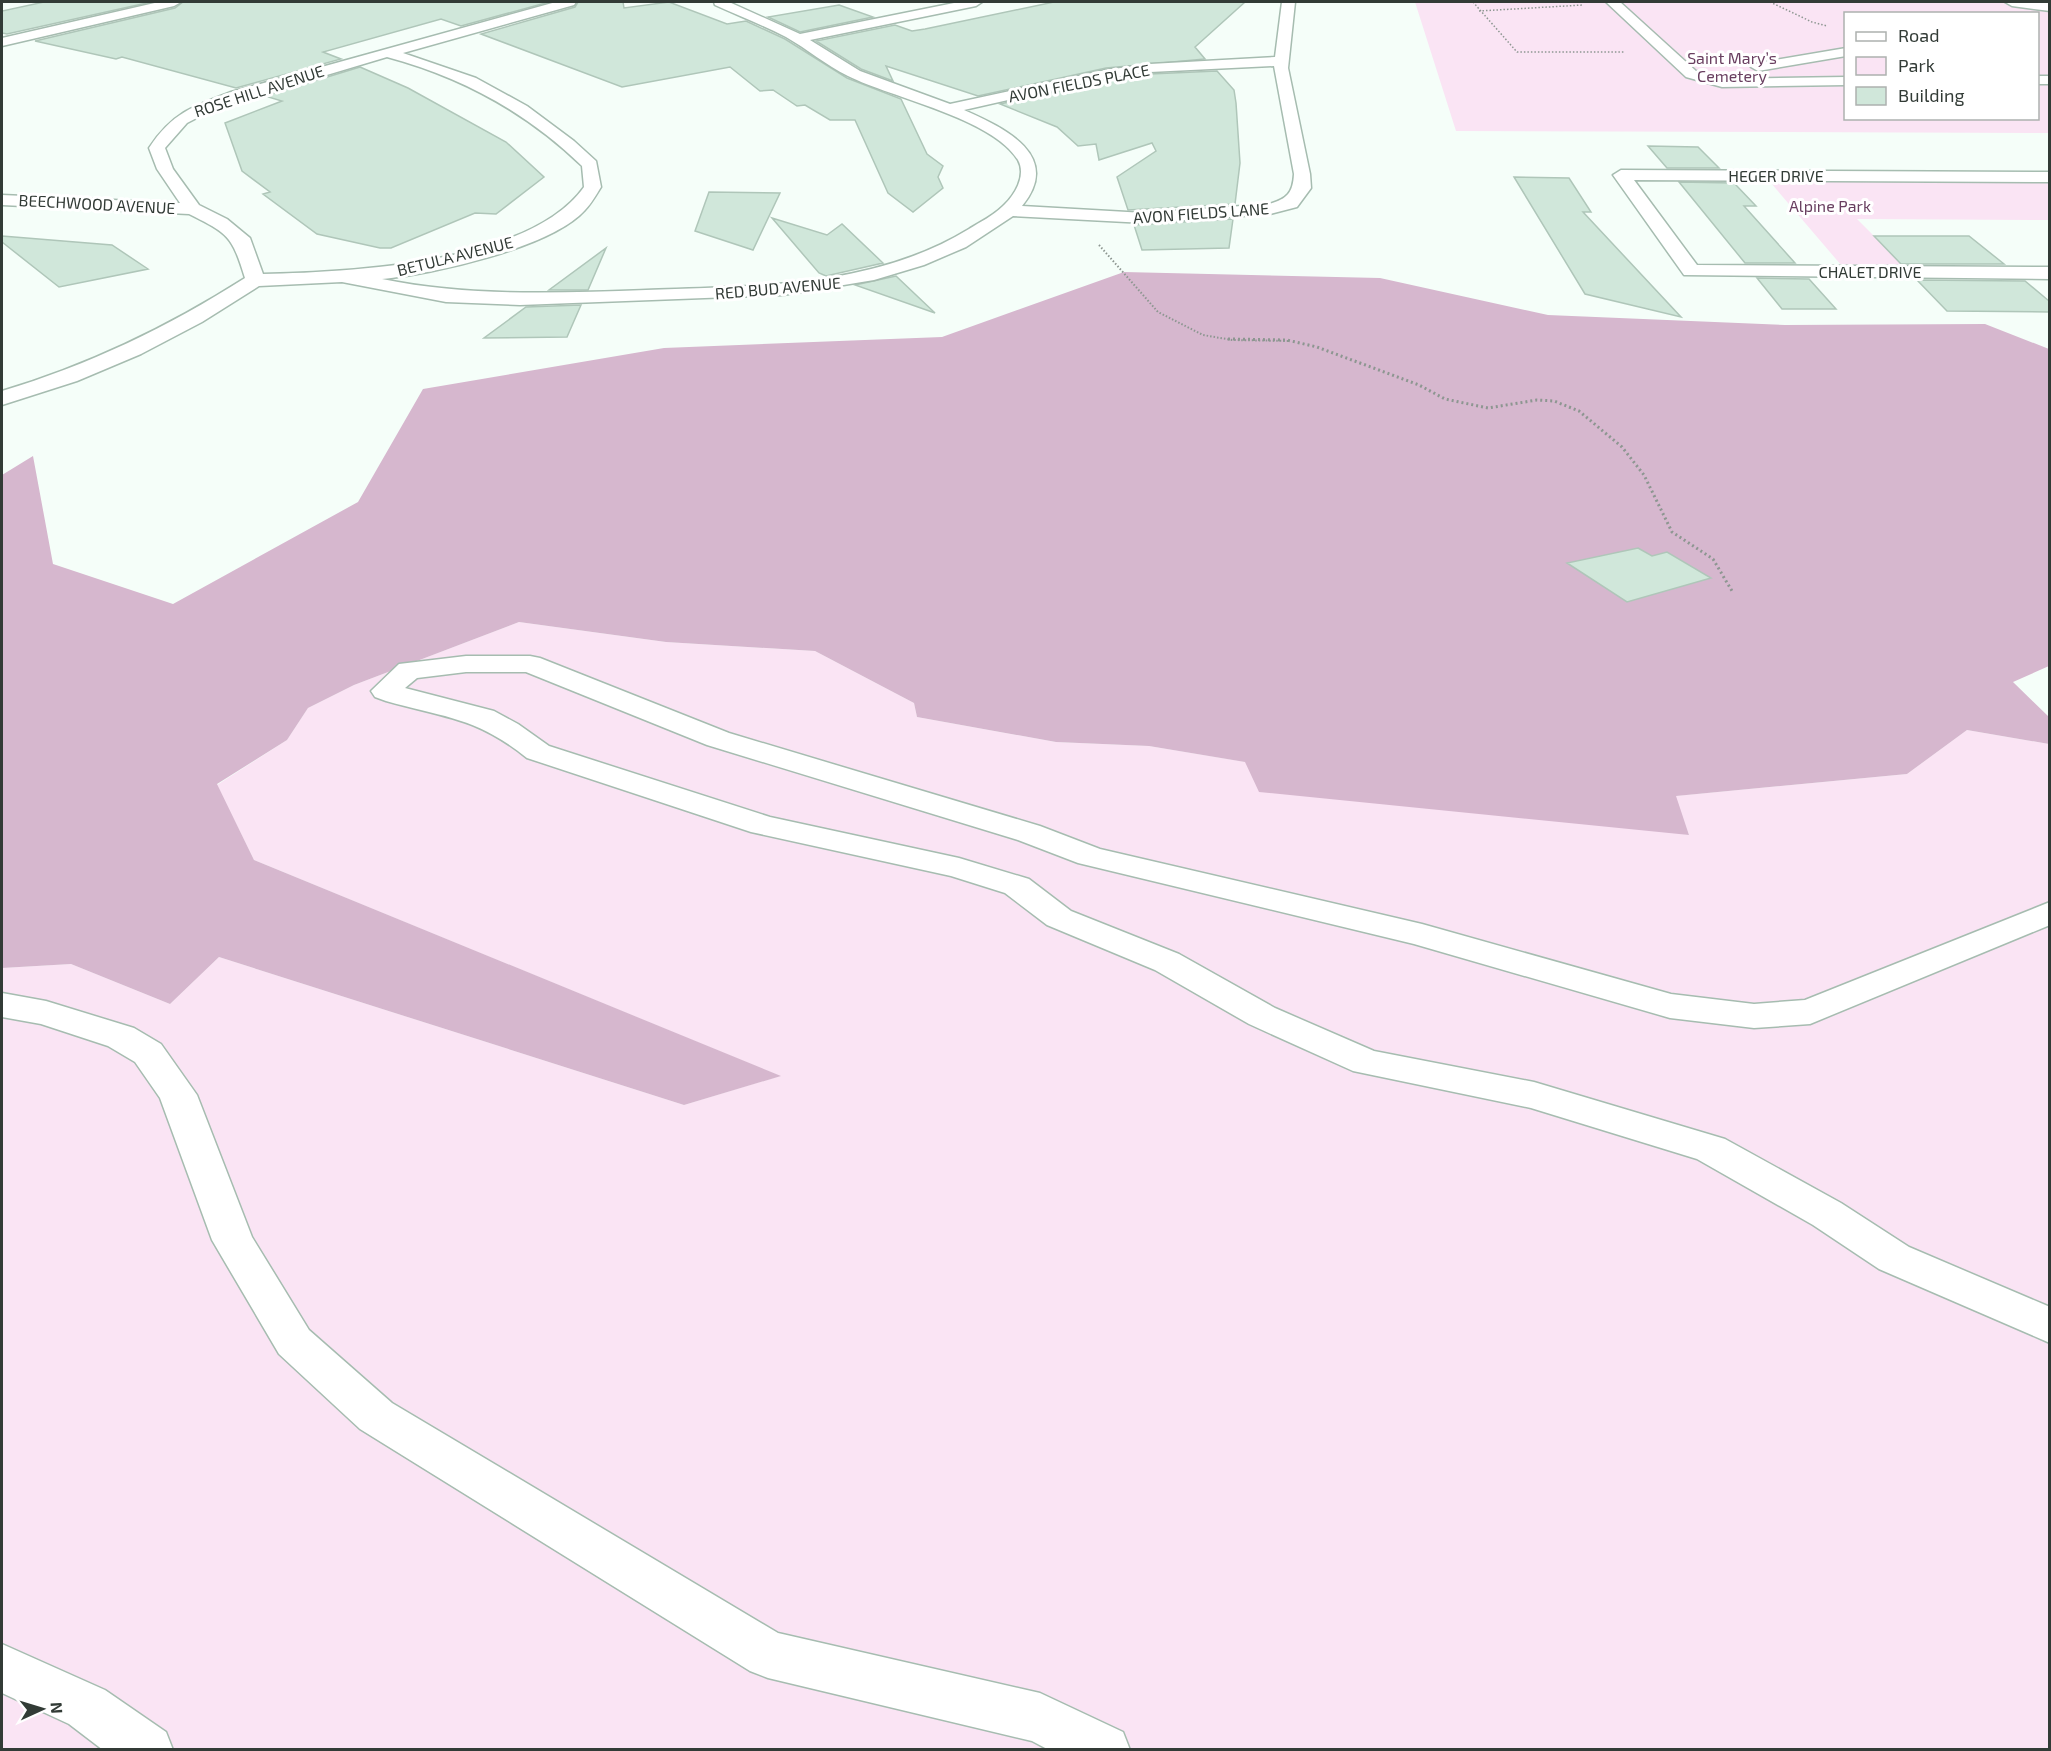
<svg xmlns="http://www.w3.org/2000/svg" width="2051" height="1751" viewBox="0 0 2051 1751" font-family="'Exo 2',sans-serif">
  <rect width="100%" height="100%" fill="#f5fef9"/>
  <path fill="#fae4f4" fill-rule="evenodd" d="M 1415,2 L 2049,2 L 2049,133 L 1456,131 ZM 1846,14 L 2038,14 L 2038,118 L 1846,118 Z
    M 1765,176 L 2049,177 L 2049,220 L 1857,219 L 1910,272 L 1847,272 Z
    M 519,622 L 666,642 L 815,651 L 914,703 L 917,717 L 1056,742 L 1149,746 L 1689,835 L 1675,796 L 1907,774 L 1967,730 L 2049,744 L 2049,1749 L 2,1749 L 2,968 L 71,964 L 170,1004 L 219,957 L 684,1105 L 780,1076 L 254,860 L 217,785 L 287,740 L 308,708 L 354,685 Z"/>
  <path fill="#d6b7ce" d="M 1124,272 L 1380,278 L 1548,315 L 1785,325 L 1985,324 L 2049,349 L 2049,666 L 2013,682 L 2049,717 L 2049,744 L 1967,730 L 1907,774 L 1676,796 L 1689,835 L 1259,792 L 1245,762 L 1149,746 L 1056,742 L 917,717 L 914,703 L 815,651 L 666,642 L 519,622 L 354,685 L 308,708 L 287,740 L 217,784 L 254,860 L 781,1076 L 684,1105 L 219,957 L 170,1004 L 71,964 L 2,968 L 2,475 L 33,456 L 53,564 L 173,604 L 358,502 L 423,389 L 664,348 L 942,337 Z"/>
  <path fill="#d0e7da" stroke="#afc6b9" stroke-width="1.5" d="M 44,2 L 151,2 L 7,34 L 2,33 L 2,11 Z
    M 183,2 L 549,2 L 461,26 L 441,19 L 323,52 L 341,59 L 236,88 L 122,57 L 116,59 L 35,41 L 175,8 Z
    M 578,2 L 623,2 L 624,8 L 669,2 L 727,24 L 746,21 L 785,39 L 847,78 L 901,99 L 927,154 L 943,166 L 938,177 L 943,188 L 913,212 L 888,193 L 855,120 L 830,120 L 805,105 L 797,106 L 773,90 L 760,91 L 730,67 L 622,87 L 481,34 L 575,7 Z
    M 1054,2 L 1245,2 L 1195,47 L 1205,59 L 1106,68 L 978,96 L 886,66 L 893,81 L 861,69 L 816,41 L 895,25 L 912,31 L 925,29 Z
    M 839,5 L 873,17 L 800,32 L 768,17 Z
    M 360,67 L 408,88 L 506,142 L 544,177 L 496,214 L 475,213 L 391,248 L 380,248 L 317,234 L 263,194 L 270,192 L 242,171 L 225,123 L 282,101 L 265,96 Z
    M 1217,71 L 1234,90 L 1236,103 L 1240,163 L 1235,204 L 1128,210 L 1117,177 L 1156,151 L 1152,143 L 1099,160 L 1096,144 L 1078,146 L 1057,127 L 1000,104 L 1106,80 L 1150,74 Z
    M 1648,146 L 1698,147 L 1719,168 L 1667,168 Z
    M 1514,177 L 1569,178 L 1591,212 L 1583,212 L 1681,317 L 1585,294 Z
    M 1679,182 L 1734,183 L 1756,206 L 1744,206 L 1795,263 L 1745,263 Z
    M 709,192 L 780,193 L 753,250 L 695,231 Z
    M 772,218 L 827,235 L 842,224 L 883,263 L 826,276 L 819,273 Z
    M 1233,219 L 1229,248 L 1142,250 L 1134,225 Z
    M 2,236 L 112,245 L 148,269 L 59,287 L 2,242 Z
    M 1874,236 L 1969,236 L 2004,264 L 1901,264 Z
    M 606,248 L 588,290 L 549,290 Z
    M 896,276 L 935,313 L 855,285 Z
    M 1757,278 L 1809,279 L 1836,309 L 1782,309 Z
    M 1917,280 L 2025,281 L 2049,301 L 2049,312 L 1947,311 Z
    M 581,305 L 567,337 L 484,338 L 526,307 Z
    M 1638,548 L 1652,556 L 1667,552 L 1711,578 L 1627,602 L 1567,563 Z"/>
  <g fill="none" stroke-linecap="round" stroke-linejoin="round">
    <defs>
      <path id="minor" d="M 159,2 L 181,2 L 174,6 L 2,46 L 2,38 Z
        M 556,2 L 576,2 L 574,5 L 403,53 L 476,78 L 527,106 L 574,141 L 596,161 L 601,187 C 596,195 591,204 585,210 C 551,248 433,274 382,279 C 470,297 557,293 646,290 C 754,286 873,288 969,229 C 980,222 993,216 1003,206 C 1014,196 1027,176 1018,160 C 992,118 892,98 848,76 C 826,65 807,49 786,37 C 763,25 739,16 715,5 L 714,2 L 729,2 L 800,34 L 959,2 L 982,2 L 976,6 L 810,40 L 860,71 L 950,104 L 1106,70 L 1150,64 L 1275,57 L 1282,2 L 1295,2 L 1288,68 L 1310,174 L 1311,188 L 1297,207 L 1270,214 L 1145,223 L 1013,216 L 966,247 L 924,265 L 874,280 L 783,295 L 520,305 L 446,302 L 342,282 L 259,286 L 202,322 L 141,354 L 77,381 L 2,405 L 2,391 C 89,365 168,327 245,278 C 232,236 229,234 189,214 L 2,205 L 2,195 L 180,203 L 157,169 L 149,148 C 172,113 193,106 231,92 ZM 387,57 C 462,77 526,112 582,166 L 584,187 C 529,264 350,272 263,274 L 250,238 L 227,219 L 199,205 L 173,169 L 165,148 L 187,123 L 216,108 ZM 1274,66 L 1294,174 C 1293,193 1287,199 1269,204 L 1145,213 L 1022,206 C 1063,156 1005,128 964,110 L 1106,78 L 1150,72 Z
        M 1606,2 L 1620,2 L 1696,71 L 1723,79 L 1846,77 L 1846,85 L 1722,87 L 1686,77 Z
        M 2005,2 L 2050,3 L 2050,11 L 2012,6 Z
        M 1846,48 L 1846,56 L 1758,71 L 1751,67 L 1758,63 Z
        M 2038,76 L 2050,76 L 2050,84 L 2038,84 Z
        M 1621,170 L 2050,172 L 2050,182 L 1634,180 L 1697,265 L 2050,267 L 2050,279 L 1684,275 L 1613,175 Z
        M 466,656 L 530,656 L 540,658 L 729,733 L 1040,826 L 1100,849 L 1422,924 L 1671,994 L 1754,1004 L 1805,1000 L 2050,902 L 2050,925 L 1810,1024 L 1754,1028 L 1670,1018 L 1414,944 L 1078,863 L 1018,840 L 707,745 L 526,672 L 466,672 L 417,678 L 405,688 L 494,711 L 518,724 L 549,746 L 770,817 L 959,858 L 1029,879 L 1071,911 L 1179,954 L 1275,1008 L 1374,1051 L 1534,1082 L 1725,1139 L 1841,1203 L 1909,1247 L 2050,1307 L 2050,1343 L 1879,1269 L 1813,1225 L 1697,1159 L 1531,1108 L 1353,1071 L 1249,1024 L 1155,970 L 1047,925 L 1005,893 L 951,876 L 751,832 L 527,758 C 476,717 446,718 386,701 L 375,697 L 371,691 L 399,664 Z
        M 2,993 L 46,1001 L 134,1028 L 161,1044 L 197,1095 L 252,1237 L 309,1330 L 392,1403 L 778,1633 L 1040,1693 L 1123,1732 L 1130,1750 L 1049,1750 L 1032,1741 L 768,1678 L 750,1671 L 360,1429 L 279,1354 L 212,1240 L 160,1098 L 135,1062 L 108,1046 L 41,1024 L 2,1017 Z
        M 2,1644 L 105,1690 L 166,1732 L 173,1750 L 103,1750 L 69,1724 L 2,1693 Z"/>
    </defs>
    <use href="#minor" stroke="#a6bcb0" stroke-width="3"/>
    <path stroke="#8d9691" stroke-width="1.5" stroke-dasharray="1.5 2" stroke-linecap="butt" d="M 1473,2 L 1517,52 L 1624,52
      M 1770,2 L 1812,22 L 1827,26
      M 1479,11 L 1583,5"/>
    <path stroke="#8d9691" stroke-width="2" stroke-dasharray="1.5 2" stroke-linecap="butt" d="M 1099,245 L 1158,312 L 1203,335 L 1232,340 L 1290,341"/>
    <path stroke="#8d9691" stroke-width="3" stroke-dasharray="2 3" stroke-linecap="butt" d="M 1228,339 L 1287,340 L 1317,347 L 1419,385 L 1445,399 L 1488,408 L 1537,400 L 1554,401 L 1579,411 L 1622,447 L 1644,475 L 1672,532 L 1713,559 L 1732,591"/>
    <use href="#minor" fill="#fff" fill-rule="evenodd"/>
  </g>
  <g text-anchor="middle" stroke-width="6" stroke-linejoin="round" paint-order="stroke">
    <g font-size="16" fill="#693f60" stroke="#fff">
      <text x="1732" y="64">Saint Mary’s<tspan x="1732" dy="18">Cemetery</tspan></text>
      <text x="1830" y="212">Alpine Park</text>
    </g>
    <g font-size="16" fill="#323b36" stroke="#fff">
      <text transform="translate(1079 83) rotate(-11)" y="6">AVON FIELDS PLACE</text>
      <text transform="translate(259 91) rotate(-18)" y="6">ROSE HILL AVENUE</text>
      <text x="1776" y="182">HEGER DRIVE</text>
      <text transform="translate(97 204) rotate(3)" y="6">BEECHWOOD AVENUE</text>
      <text transform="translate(1201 213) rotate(-4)" y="6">AVON FIELDS LANE</text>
      <text transform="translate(455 256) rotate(-14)" y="6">BETULA AVENUE</text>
      <text x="1870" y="278">CHALET DRIVE</text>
      <text transform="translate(778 288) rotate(-5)" y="6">RED BUD AVENUE</text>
    </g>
  </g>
  <rect width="2051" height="1751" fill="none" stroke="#323b36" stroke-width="6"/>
  <rect x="1844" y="12" width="195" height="108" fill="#ffffff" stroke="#adb1af" stroke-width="1.5"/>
  <rect x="1856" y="32" width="30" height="9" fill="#ffffff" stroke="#adb1af" stroke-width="1.5"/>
  <text x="1898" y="42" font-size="18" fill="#323b36">Road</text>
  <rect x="1856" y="57" width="30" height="18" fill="#fae4f4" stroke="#adb1af" stroke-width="1.5"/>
  <text x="1898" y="72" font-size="18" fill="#323b36">Park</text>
  <rect x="1856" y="87" width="30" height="18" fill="#d0e7da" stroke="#adb1af" stroke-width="1.5"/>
  <text x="1898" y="102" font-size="18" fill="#323b36">Building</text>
  <g transform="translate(42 1709) rotate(86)" stroke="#ffffff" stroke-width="4.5" paint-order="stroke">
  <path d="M0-4.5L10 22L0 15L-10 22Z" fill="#323b36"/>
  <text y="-9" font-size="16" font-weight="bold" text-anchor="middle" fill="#323b36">N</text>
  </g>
</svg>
